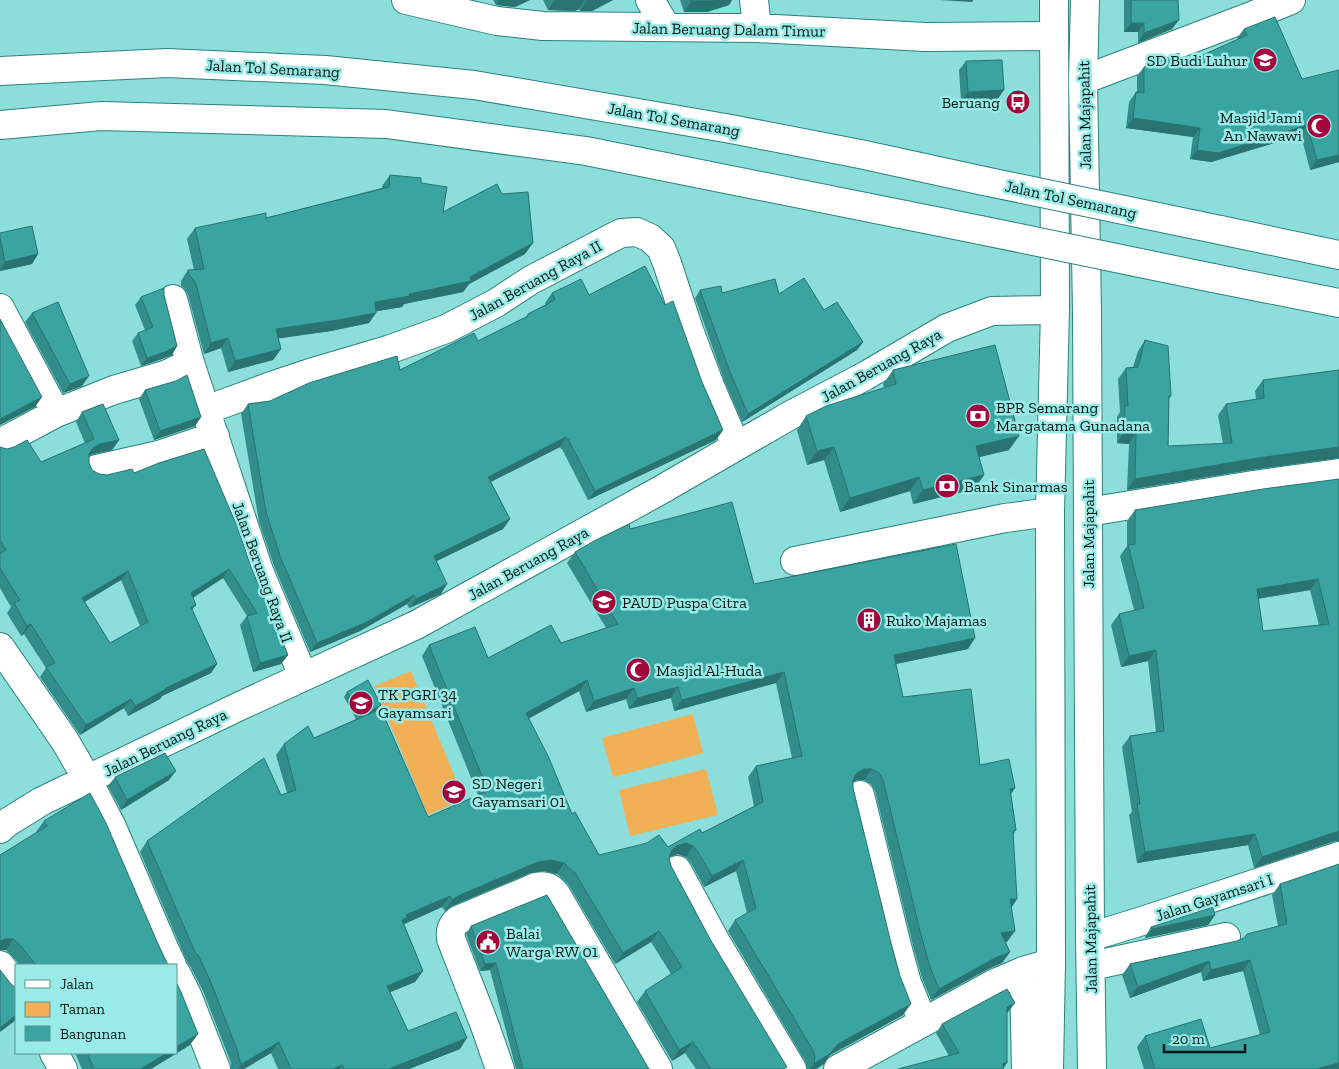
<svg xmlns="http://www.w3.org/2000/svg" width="1339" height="1069" viewBox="0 0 1339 1069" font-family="'Zilla Slab',serif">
  <rect width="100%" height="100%" fill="#8bdeda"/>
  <path fill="#f1af56" d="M 411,671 L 464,799 L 428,815 L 374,686 Z
    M 693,714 L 703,753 L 613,777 L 602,738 Z
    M 706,769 L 718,815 L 630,836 L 619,790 Z"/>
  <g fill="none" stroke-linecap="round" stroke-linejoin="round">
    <defs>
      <path id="minor" d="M 406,0 L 497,21 L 543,26 L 757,28 L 925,37 L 1054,36
        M 650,0 L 666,27
        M 754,0 L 757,28
        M 1083,80 L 1254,15 L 1291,0
        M 173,299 L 190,363 L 259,571 L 303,676
        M 0,308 L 56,413
        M 206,410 L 274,385 L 310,373 L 388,350 L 446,329 L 496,303 L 531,280 L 621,233 L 637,232 L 650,238 L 661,248 L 667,263 L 689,330 L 710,386 L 736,446
        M 0,443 L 56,413 L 114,390 L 165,375 L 190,363
        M 97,469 L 159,455 L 215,436
        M 1088,512 L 1253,485 L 1339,473
        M 795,561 L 1005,518 L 1050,512
        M 0,647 L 65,741 L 87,779 L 112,827 L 164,948 L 172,965
        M 860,795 L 898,950 L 907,983 L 923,1022
        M 0,829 L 8,822 L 42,801 L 242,705 L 416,625 L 659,491 L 789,416 L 865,376 L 947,328 L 992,311 L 1055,310
        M 677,870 L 716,942 L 792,1069
        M 1090,937 L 1142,921 L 1339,856
        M 0,965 L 16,986
        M 1091,966 L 1226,937
        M 1023,971 L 1024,980 L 1026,1069
        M 176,973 L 188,997 L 216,1069
        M 54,1053 L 63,1069
        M 500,1069 L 485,1026 L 451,939 C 450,931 451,926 458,920 L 536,887 C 546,885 550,887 556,894 L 658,1069
        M 838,1069 L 995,983 L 1023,971 L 1051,963"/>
      <path id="major" d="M 1085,0 L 1083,80 L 1087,312 L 1090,937 L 1092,1069
        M 1049,1069 L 1051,963 L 1050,512 L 1055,310 L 1054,0"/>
      <path id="highway" d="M 0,71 L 167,63 L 325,70 L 474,85 L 731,129 L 860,154 L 984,181
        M 0,125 L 101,116 L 386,124 L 586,151 L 980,230
        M 1220,230 L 1339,255
        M 1213,278 L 1339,303"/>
    </defs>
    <use href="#minor" stroke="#2a827f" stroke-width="30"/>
    <use href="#major" stroke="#2a827f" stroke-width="30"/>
    <use href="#highway" stroke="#2a827f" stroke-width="30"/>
    <use href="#minor" stroke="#fff" stroke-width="28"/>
    <use href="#major" stroke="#fff" stroke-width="28"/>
    <use href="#highway" stroke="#fff" stroke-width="28"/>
    <defs>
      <path id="highway-bridge" d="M 984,181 L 1220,230
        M 980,230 L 1213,278"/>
    </defs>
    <use href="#highway-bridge" stroke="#2a827f" stroke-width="30" stroke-linecap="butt"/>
    <use href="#highway-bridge" stroke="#fff" stroke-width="28"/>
  </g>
  <path fill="#328d8a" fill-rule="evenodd" d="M 493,0 L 530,0 L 515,7 L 496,5 Z
    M 543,0 L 613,0 L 592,11 L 580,11 L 579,9 L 575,11 L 548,10 Z
    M 680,0 L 732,0 L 729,5 L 707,12 L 684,12 Z
    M 1124,0 L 1178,0 L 1172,29 L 1138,43 L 1138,32 L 1124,32 Z
    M 1244,29 L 1302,79 L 1339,162 L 1310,170 L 1301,135 L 1211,162 L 1190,159 L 1193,137 L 1126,128 L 1129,102 L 1136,92 L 1137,92 L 1137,76 L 1144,67 L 1179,66 L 1238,39 L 1237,38 Z
    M 966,61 L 997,100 L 961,102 L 959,70 Z
    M 390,175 L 421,183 L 443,212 L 525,254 L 469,284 L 463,292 L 404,304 L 402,307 L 376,311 L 369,323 L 331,331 L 278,338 L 281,349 L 273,360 L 228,372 L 221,348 L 204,354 L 188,295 L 184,288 L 181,286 L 181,281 L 188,270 L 194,270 L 187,239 L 195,228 L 266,218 L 382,188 L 382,186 Z
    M 0,233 L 38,254 L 32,264 L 0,271 Z
    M 700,290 L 722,293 L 779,294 L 863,342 L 857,350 L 742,422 L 724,380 L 695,298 Z
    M 552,293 L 589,295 L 702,382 L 723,430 L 716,440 L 588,500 L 562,449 L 561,449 L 560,447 L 491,482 L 510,519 L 503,529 L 437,561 L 441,594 L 409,608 L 407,604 L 360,631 L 310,652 L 274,566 L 259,522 L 241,414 L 248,404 L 270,401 L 400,370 L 478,341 L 526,317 L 528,314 L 546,305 L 545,303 Z
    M 164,295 L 177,346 L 172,355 L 159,360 L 141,366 L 132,341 L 138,333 L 145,330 L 135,305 L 141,297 Z
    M 32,313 L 82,386 L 63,393 L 25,322 Z
    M 1145,340 L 1171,396 L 1169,399 L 1168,446 L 1223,444 L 1218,415 L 1226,404 L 1256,399 L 1255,391 L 1263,380 L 1337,458 L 1250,470 L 1127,490 L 1129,444 L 1117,443 L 1117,417 L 1120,412 L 1118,379 L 1126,368 L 1133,367 L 1138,351 Z
    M 893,370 L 1009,450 L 979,457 L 984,475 L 974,489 L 913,504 L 910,491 L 840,512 L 824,460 L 807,465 L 797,430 L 806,416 L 884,388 L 883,384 Z
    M 145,390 L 201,417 L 195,426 L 154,440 L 139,399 Z
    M 82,412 L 119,440 L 112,450 L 93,454 L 89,456 L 89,463 L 92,470 L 99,474 L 107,475 L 134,473 L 251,567 L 288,655 L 281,664 L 253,672 L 240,625 L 247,616 L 223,578 L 193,598 L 196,605 L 192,610 L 217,664 L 211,673 L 162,696 L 160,699 L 128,716 L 124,708 L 80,735 L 40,677 L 46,668 L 24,634 L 21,636 L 7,613 L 11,607 L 0,588 L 0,447 L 41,462 L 85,443 L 76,422 ZM 121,580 L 140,626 L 110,643 L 85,602 Z
    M 1339,479 L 1335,841 L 1254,868 L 1248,845 L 1137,863 L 1129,815 L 1132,812 L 1122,747 L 1130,736 L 1156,732 L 1148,661 L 1121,667 L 1111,625 L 1119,614 L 1134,610 L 1120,556 L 1127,546 L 1127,521 L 1135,510 ZM 1310,590 L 1319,625 L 1263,631 L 1258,599 Z
    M 630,529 L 754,584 L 968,649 L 896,664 L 903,697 L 980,765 L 1015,788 L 1011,794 L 1016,830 L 1013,835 L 1011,907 L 1007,942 L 1005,942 L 1010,952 L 1002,963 L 988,969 L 931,1000 L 922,978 L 913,946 L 875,791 L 871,784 L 864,780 L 857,780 L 853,782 L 853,788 L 903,1015 L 830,1055 L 824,1064 L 816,1069 L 807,1069 L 805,1061 L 728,931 L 735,920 L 747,913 L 736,871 L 704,887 L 691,863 L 686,857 L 678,854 L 670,856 L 669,858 L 671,866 L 710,939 L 785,1069 L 696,1069 L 685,1053 L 672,1061 L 637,1002 L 645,991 L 671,974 L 651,942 L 615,964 L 568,884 L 557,874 L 544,871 L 530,873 L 452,906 L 445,911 L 442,907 L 404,924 L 423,971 L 415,982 L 390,992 L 408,1031 L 460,1049 L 409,1069 L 278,1069 L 271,1053 L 244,1069 L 231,1069 L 231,1063 L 203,991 L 190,966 L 187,962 L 140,852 L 147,841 L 287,793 L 276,755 L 284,744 L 314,738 L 356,719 L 344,697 L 347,692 L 378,710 L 428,817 L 478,795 L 422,656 L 429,645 L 488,658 L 561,643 L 606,628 L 567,563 L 575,552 ZM 776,683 L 792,758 L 756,766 L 748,777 L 754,806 L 702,833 L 668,847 L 599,855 L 572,814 L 529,718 L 579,691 L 586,712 L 626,699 L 629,709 L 671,698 L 674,711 Z
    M 115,777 L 169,780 L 121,810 L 108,786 Z
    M 44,821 L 158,944 L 168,965 L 20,965 L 12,956 L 6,950 L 0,950 L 0,855 L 37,833 L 36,832 Z
    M 1280,884 L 1339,1069 L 1144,1069 L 1137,1047 L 1145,1036 L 1210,1048 L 1260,1035 L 1243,971 L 1203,981 L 1201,972 L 1130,998 L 1122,975 L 1130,964 L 1237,941 L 1278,926 L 1272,895 Z
    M 1215,915 L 1208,925 L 1145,938 L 1145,937 L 1151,927 Z
    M 471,926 L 649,1069 L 516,1069 L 490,970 L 480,971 L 466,934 Z
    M 1008,1012 L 1007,1013 L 1007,1063 L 1003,1068 L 907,1067 L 949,1056 L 936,1033 L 942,1024 Z
    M 190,1045 L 151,1069 L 82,1069 L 75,1053 L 176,1053 Z"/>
  <path fill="#297370" d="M 499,0 L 530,0 L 515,7 L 496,5 Z
    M 555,0 L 585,0 L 579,9 L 575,11 L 548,10 Z
    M 587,0 L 613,0 L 592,11 L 580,11 Z
    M 719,0 L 732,0 L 729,5 L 707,12 L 684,12 L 691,1 Z
    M 940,0 L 973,0 L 972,2 Z
    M 1179,20 L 1172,29 L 1138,43 L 1144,33 Z
    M 1131,23 L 1144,23 L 1138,32 L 1124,32 Z
    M 1004,90 L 997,100 L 961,102 L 968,92 Z
    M 1133,118 L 1200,128 L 1193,137 L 1126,128 Z
    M 1307,125 L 1301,135 L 1211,162 L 1190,159 L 1197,150 Z
    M 1339,155 L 1339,162 L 1310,170 L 1317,160 Z
    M 533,243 L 525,254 L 469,284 L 463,292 L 404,304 L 402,307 L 367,313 L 375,302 L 409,294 L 470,277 Z
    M 38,254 L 32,264 L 0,271 L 0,270 L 5,262 Z
    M 376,313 L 369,323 L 331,331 L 268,340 L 276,329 Z
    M 228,338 L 221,348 L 204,354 L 211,343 Z
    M 863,342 L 857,350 L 742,422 L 748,414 Z
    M 177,346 L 172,355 L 159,360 L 141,366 L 147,358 Z
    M 281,349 L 273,360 L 228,372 L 235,361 Z
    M 89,376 L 82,386 L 63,393 L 70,384 Z
    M 42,397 L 35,407 L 0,425 L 0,419 Z
    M 201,417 L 195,426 L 154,440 L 160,431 Z
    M 723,430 L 716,440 L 588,500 L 595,491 Z
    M 1124,432 L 1136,432 L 1129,444 L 1117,443 Z
    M 1019,436 L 1009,450 L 967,460 L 976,446 Z
    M 566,437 L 560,447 L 482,486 L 488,477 Z
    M 119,440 L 112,450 L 93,454 L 87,457 L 93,448 L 100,444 Z
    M 834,447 L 824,460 L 807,465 L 817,451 Z
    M 1339,447 L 1339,458 L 1250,470 L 1127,490 L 1135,479 L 1258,458 Z
    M 984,475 L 974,489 L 913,504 L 923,490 Z
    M 919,477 L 910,491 L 840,512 L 850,498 Z
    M 510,519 L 503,529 L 428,565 L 434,556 Z
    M 229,569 L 223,578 L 184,603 L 191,593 Z
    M 128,571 L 121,580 L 75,607 L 82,598 Z
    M 1318,579 L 1310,590 L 1249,600 L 1257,589 Z
    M 447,584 L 441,594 L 409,608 L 416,599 Z
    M 414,595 L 407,604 L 360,631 L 310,652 L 317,643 Z
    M 31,624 L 24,634 L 21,636 L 27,626 Z
    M 975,638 L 968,649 L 886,666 L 894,655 Z
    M 1156,650 L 1148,661 L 1121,667 L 1129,656 Z
    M 288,655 L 281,664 L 253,672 L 260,663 Z
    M 217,664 L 211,673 L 162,696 L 160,699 L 128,716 L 135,706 L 166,688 Z
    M 784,672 L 776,683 L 674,711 L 682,700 Z
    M 587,680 L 579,691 L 519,724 L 526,713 Z
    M 678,687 L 671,698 L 629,709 L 637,698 Z
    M 634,688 L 626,699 L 586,712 L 594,701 Z
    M 131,699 L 124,708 L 80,735 L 86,725 Z
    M 381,705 L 378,710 L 357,721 L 361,717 Z
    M 864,769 L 872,769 L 864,780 L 857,780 L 849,784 L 857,773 Z
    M 176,771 L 169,780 L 121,810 L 127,800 Z
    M 1015,788 L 1007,799 L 1010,789 Z
    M 1339,831 L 1339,841 L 1335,841 L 1254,868 L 1262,857 Z
    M 1255,834 L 1248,845 L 1137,863 L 1145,852 Z
    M 686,843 L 693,846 L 686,857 L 678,854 L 669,857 L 672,850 L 677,846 Z
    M 551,860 L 564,863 L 557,874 L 544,871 L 530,873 L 452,906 L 445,911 L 452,900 L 460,895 L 538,862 Z
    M 743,860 L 736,871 L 704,887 L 712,876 Z
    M 450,896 L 442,907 L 402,925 L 402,920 L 406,915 Z
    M 1010,899 L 1017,899 L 1010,910 Z
    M 1215,915 L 1208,925 L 1145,938 L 1152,929 Z
    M 659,931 L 651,942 L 615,964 L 623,953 Z
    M 1015,931 L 1007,942 L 993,944 L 1001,933 Z
    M 5,939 L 13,939 L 6,950 L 0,950 L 0,941 Z
    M 1010,952 L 1002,963 L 988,969 L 931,1000 L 939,989 L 995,958 Z
    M 1250,960 L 1243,971 L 1203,981 L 1211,970 Z
    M 1209,961 L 1201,972 L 1130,998 L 1138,987 Z
    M 496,963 L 490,970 L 480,971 L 485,964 Z
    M 423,971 L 415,982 L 379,997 L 387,986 Z
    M 1015,1003 L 1008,1012 L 1000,1017 L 1007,1007 Z
    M 911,1004 L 903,1015 L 830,1055 L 824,1064 L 816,1069 L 810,1069 L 814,1064 L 838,1044 Z
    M 16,1015 L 16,1020 L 0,1032 L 0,1028 Z
    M 198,1034 L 190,1045 L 151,1069 L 141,1069 L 167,1053 L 176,1053 L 176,1047 Z
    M 467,1038 L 460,1049 L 409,1069 L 389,1069 Z
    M 279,1042 L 271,1053 L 244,1069 L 238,1069 L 242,1064 Z
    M 693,1042 L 685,1053 L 672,1061 L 679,1050 Z
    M 1003,1063 L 1007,1063 L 1003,1069 Z
    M 1339,1063 L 1339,1069 L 1316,1069 Z
    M 342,1065 L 339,1069 L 333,1069 Z"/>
  <path fill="#3aa4a0" stroke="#297370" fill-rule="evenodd" d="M 690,0 L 719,0 L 714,1 L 691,1 Z
    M 1131,0 L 1178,0 L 1179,20 L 1144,33 L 1144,23 L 1131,23 Z
    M 1275,17 L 1302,79 L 1339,70 L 1339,155 L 1317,160 L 1307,125 L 1218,153 L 1197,150 L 1200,128 L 1133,118 L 1136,92 L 1144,93 L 1144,67 L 1179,53 L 1179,66 L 1247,35 L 1244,29 Z
    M 1002,60 L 1004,90 L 968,92 L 966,61 Z
    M 390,175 L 421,178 L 421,183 L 447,187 L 443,212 L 497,184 L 502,194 L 528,192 L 533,243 L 470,277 L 471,281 L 409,294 L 410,296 L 375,302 L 376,313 L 338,320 L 276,329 L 281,349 L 235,361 L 228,338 L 211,343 L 196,284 L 192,278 L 189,275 L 188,270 L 204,269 L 195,228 L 266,213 L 266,218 L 389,187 Z
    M 32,226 L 38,254 L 5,262 L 0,238 L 0,233 Z
    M 645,266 L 665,305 L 673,301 L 702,382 L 723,430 L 595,491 L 568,439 L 567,440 L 566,437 L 488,477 L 510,519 L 434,556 L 447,584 L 416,599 L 414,595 L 367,622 L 317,643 L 280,556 L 266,512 L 248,404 L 270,401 L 309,383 L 397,356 L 400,370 L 474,333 L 478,341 L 528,316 L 528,314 L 555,300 L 552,293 L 581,279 L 589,295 Z
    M 804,278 L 824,310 L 837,302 L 863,342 L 748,414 L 730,372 L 700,290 L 721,286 L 722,293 L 775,279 L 779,294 Z
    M 164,288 L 164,295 L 177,346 L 165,352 L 147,358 L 138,333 L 153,327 L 141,297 Z
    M 58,302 L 89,376 L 70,384 L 32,313 Z
    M 0,319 L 42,397 L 0,419 Z
    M 1145,340 L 1168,346 L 1171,396 L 1169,396 L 1168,446 L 1232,443 L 1226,404 L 1264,398 L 1263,380 L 1339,370 L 1339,447 L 1258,458 L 1135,479 L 1136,432 L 1124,432 L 1125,405 L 1128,406 L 1126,368 L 1138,367 Z
    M 995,345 L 1019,436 L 976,446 L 984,475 L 923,490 L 919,477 L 850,498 L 834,447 L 817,451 L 806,416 L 826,406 L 896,384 L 893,370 Z
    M 187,375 L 201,417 L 160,431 L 145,390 L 176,381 Z
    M 103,404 L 119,440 L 100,444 L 93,448 L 89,454 L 89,463 L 92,470 L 99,474 L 107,475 L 132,469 L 134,473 L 159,463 L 204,449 L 237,526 L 251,567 L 288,655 L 260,663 L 247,616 L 257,613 L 229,569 L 191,593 L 196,605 L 191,607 L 217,664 L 166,688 L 166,689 L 135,706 L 131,699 L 86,725 L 46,667 L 55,663 L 31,624 L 27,626 L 14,603 L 20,600 L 0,568 L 0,553 L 6,550 L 0,540 L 0,447 L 7,449 L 14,447 L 27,440 L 41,462 L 94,439 L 82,412 ZM 128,571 L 148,622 L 110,643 L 82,598 Z
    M 1339,479 L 1339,831 L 1262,857 L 1255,834 L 1145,852 L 1137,804 L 1140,804 L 1130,736 L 1164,731 L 1156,650 L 1129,656 L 1119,614 L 1144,608 L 1128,545 L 1135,544 L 1135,510 L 1263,489 ZM 1318,579 L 1329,624 L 1263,631 L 1257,589 Z
    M 732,502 L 754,584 L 956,544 L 975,638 L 894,655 L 903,697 L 971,689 L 980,765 L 1009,759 L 1015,788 L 1010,789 L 1016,830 L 1013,831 L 1017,899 L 1010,899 L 1015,931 L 1001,933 L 1010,952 L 995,958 L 939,989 L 930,967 L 921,935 L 883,780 L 879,773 L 872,769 L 864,769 L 857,773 L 853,780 L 853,788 L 891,943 L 900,976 L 911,1004 L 838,1044 L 833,1050 L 831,1053 L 814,1064 L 815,1057 L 813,1050 L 735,920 L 756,908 L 743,860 L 712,876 L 698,852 L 693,846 L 686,843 L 677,846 L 672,850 L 669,858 L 671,866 L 710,939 L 787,1067 L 783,1069 L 711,1069 L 693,1042 L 679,1050 L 645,991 L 682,967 L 659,931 L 623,953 L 575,873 L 564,863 L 551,860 L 538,862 L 460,895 L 452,900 L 450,896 L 406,915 L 407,917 L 402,920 L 423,971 L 387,986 L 408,1031 L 456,1012 L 467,1038 L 389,1069 L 344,1069 L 342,1065 L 333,1069 L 291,1069 L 279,1042 L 242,1064 L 239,1059 L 238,1052 L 210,980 L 198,955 L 195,952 L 147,841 L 264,758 L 281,795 L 296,790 L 284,744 L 308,726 L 314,738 L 381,709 L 428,817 L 488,791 L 429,645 L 475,627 L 488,658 L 551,625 L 561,643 L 618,624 L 575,552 L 594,541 L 629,524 L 630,529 ZM 784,672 L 802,756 L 756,766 L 763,802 L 702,833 L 700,829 L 668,847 L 659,835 L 647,843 L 599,855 L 575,812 L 572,814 L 549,758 L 526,713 L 587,680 L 594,701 L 634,688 L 637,698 L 678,687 L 682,700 Z
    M 368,680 L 381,705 L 361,717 L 347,692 Z
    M 165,753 L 176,771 L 127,800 L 115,777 Z
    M 90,793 L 106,823 L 158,944 L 168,965 L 36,965 L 20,945 L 13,939 L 5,939 L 0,941 L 0,855 L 47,826 L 44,821 Z
    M 1339,864 L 1339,1063 L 1316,1069 L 1155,1069 L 1145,1036 L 1201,1019 L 1210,1048 L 1270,1032 L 1250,960 L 1211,970 L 1209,961 L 1138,987 L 1130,964 L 1237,941 L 1244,938 L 1247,934 L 1287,924 L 1280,884 Z
    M 547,895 L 649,1069 L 523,1069 L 496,963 L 485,964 L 471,926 Z
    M 1213,907 L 1215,915 L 1152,929 L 1151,927 Z
    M 0,970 L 11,984 L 16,988 L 16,1015 L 0,1028 Z
    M 176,982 L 181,992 L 198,1034 L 176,1047 Z
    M 1007,989 L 1015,1003 L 1007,1007 L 1007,1063 L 1003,1063 L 1003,1069 L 898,1069 L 959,1053 L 942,1024 Z
    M 87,1053 L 167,1053 L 142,1068 L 142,1069 L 94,1069 Z"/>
  <defs>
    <symbol id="school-disc" viewBox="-11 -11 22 22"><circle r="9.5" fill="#a2053c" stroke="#98ebe7"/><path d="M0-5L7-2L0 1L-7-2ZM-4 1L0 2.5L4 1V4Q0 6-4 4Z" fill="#fff"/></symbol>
    <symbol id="bus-disc" viewBox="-11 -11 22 22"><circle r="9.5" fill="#a2053c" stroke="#98ebe7"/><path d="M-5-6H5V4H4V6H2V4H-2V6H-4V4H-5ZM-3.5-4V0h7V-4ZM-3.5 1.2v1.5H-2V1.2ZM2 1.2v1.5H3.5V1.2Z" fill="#fff"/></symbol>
    <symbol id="mosque-disc" viewBox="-11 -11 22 22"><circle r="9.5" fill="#a2053c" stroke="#98ebe7"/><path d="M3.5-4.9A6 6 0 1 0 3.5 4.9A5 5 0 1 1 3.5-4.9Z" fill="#fff"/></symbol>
    <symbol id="bank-disc" viewBox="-11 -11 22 22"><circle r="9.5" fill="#a2053c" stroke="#98ebe7"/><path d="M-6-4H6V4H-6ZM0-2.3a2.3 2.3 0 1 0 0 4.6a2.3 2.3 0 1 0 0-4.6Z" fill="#fff"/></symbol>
    <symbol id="building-disc" viewBox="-11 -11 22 22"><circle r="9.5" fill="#a2053c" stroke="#98ebe7"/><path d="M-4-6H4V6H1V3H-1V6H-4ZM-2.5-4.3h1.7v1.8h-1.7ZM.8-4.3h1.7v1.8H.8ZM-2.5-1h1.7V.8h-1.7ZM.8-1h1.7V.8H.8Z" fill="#fff"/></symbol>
    <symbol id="civic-disc" viewBox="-11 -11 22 22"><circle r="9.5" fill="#a2053c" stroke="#98ebe7"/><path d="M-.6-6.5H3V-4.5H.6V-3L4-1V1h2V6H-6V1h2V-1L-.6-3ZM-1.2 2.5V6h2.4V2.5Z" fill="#fff"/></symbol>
  </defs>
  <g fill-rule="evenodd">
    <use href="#school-disc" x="1251" y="46" width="28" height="28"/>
    <use href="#bus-disc" x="1004" y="88" width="28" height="28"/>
    <use href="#mosque-disc" x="1305" y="112" width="28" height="28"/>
    <use href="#bank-disc" x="964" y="402" width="28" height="28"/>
    <use href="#bank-disc" x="933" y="472" width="28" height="28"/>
    <use href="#school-disc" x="590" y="588" width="28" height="28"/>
    <use href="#building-disc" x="855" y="606" width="28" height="28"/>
    <use href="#mosque-disc" x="624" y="656" width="28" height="28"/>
    <use href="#school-disc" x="347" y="689" width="28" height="28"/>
    <use href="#school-disc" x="440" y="778" width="28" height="28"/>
    <use href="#civic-disc" x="474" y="928" width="28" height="28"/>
  </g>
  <g text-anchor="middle" stroke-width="5" stroke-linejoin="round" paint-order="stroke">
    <g font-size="16" fill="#001616" stroke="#98ebe7">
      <text transform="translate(729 29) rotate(1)" y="6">Jalan Beruang Dalam Timur</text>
      <text transform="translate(273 68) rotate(3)" y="6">Jalan Tol Semarang</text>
      <text transform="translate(1084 115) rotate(-91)" y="6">Jalan Majapahit</text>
      <text transform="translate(674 119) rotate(10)" y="6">Jalan Tol Semarang</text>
      <text transform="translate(1071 199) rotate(12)" y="6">Jalan Tol Semarang</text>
      <text transform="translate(535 280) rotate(-29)" y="6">Jalan Beruang Raya II</text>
      <text transform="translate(881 365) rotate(-29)" y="6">Jalan Beruang Raya</text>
      <text transform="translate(1088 534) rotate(-90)" y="6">Jalan Majapahit</text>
      <text transform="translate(528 563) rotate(-29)" y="6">Jalan Beruang Raya</text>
      <text transform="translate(263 572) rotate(70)" y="6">Jalan Beruang Raya II</text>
      <text transform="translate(165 742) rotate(-26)" y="6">Jalan Beruang Raya</text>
      <text transform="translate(1214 897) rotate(-18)" y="6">Jalan Gayamsari I</text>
      <text transform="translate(1090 939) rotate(-91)" y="6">Jalan Majapahit</text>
    </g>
    <g font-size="16" fill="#001616" stroke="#98ebe7" text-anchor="start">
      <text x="1248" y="66" text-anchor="end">SD Budi Luhur</text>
      <text x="1000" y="108" text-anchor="end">Beruang</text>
      <text x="1302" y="123" text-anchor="end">Masjid Jami<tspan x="1302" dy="18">An Nawawi</tspan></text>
      <text x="996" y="413">BPR Semarang<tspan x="996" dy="18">Margatama Gunadana</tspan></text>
      <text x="964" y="492">Bank Sinarmas</text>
      <text x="622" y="608">PAUD Puspa Citra</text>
      <text x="886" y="626">Ruko Majamas</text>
      <text x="656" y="676">Masjid Al-Huda</text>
      <text x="378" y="700">TK PGRI 34<tspan x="378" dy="18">Gayamsari</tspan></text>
      <text x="472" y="789">SD Negeri<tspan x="472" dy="18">Gayamsari 01</tspan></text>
      <text x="506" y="939">Balai<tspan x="506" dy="18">Warga RW 01</tspan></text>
    </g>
  </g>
  <rect x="15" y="964" width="162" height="90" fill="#98ebe7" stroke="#5b9693"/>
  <rect x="25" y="980" width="25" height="8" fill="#ffffff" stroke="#5b9693"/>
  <text x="60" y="989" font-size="15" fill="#001616">Jalan</text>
  <rect x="25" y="1002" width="25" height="15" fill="#f1af56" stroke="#5b9693"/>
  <text x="60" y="1014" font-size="15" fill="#001616">Taman</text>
  <rect x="25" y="1026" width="25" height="15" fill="#3aa4a0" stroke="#5b9693"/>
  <text x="60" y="1039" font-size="15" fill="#001616">Bangunan</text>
  <path d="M1164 1044v8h81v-8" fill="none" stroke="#001616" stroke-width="2.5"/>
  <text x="1172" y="1044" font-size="15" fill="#001616" stroke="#98ebe7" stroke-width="4" paint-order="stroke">20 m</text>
</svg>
